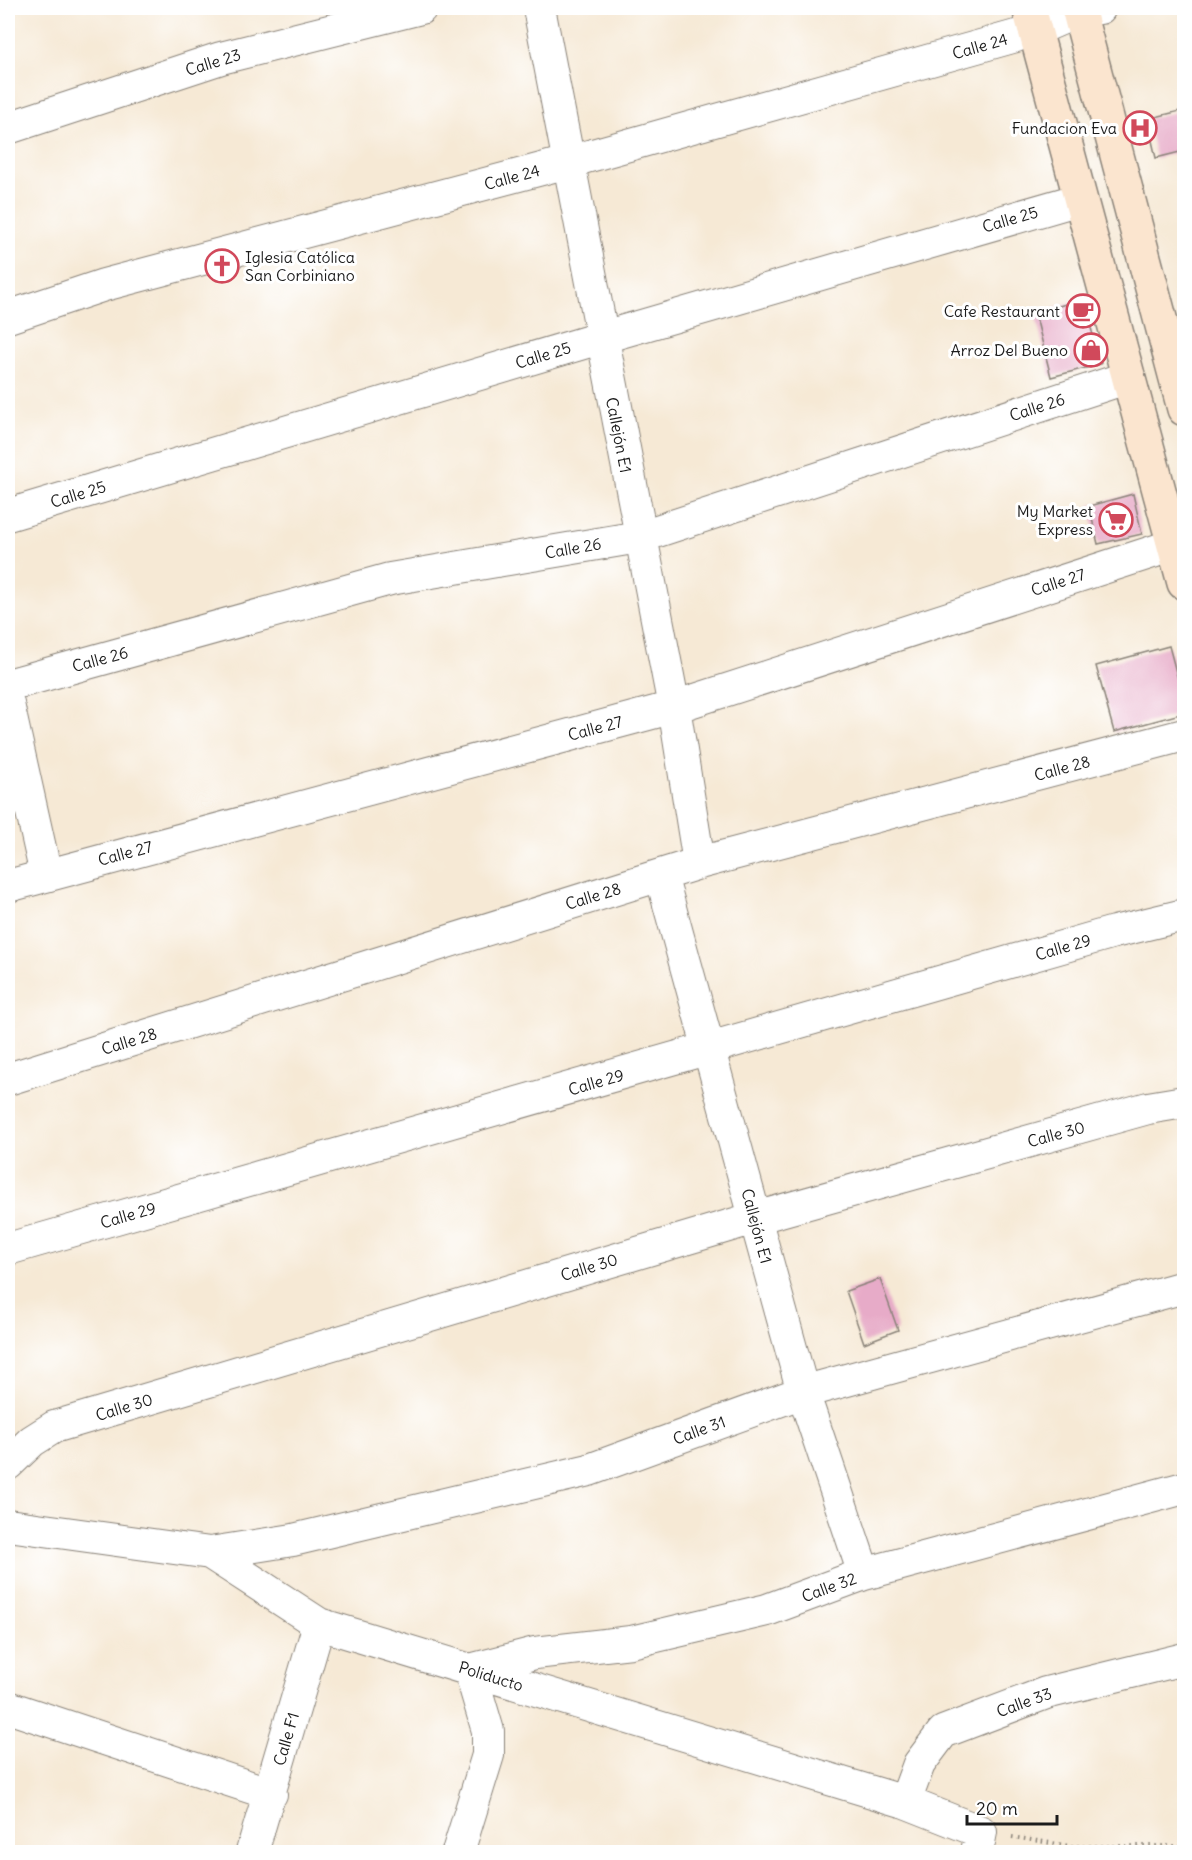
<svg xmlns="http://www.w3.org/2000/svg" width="1192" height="1860" viewBox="0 0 1192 1860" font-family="Delius,sans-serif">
  <rect width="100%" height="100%" fill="#fff"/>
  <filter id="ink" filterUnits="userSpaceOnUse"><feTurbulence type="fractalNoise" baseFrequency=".0167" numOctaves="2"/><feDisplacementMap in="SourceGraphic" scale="12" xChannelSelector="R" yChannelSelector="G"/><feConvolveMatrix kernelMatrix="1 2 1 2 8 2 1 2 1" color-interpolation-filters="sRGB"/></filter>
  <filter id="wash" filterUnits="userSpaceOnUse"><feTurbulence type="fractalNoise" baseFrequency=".008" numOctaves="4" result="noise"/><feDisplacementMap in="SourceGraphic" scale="24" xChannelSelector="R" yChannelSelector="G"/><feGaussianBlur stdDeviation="1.35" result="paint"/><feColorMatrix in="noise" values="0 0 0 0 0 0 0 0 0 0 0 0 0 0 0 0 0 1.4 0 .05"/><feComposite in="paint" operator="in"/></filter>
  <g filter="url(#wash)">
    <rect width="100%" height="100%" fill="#f6e9d5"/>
    <g id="blocks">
      <path fill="#e7abc8" d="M 1184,110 L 1184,151 L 1156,158 L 1147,119 Z
        M 1083,299 L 1101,364 L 1051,377 L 1035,313 Z
        M 1133,494 L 1142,534 L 1098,544 L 1089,506 Z
        M 1169,646 L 1184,702 L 1184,713 L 1114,732 L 1096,666 Z
        M 1184,948 L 1184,970 L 1179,949 Z
        M 880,1279 L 898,1330 L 864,1343 L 846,1291 Z"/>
    </g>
  </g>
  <g filter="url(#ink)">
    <use href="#blocks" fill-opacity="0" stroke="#898278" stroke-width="1.5"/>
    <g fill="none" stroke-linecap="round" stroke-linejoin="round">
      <defs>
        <path id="street" d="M 539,8 L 674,707 L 699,863
          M 1035,30 L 1079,11 L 1100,8
          M 8,128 L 221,58 L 421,8
          M 8,317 L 104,285 L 568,162 L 1016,36
          M 8,515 L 600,338 L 1080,199
          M 8,685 L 390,579 L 639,537 L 1129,377
          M 8,704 L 46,875
          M 661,875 L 803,1392 L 864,1574
          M 8,886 L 674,707 L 1174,545
          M 8,1079 L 699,863 L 1184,735
          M 8,1249 L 1114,932 L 1184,915
          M 8,1464 L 32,1441 L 54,1427 L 755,1218 L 1148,1108 L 1184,1102
          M 8,1525 L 210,1553 L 319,1624 L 905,1802 L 981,1832 L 977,1852
          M 210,1553 L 293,1540 L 589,1470 L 803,1392 L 1184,1287
          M 8,1707 L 271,1794
          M 905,1802 L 919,1764 L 943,1732 L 1046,1693 L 1184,1659
          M 252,1852 L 319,1624
          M 458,1852 L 488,1755 L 488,1731 L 470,1670 L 535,1653 L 631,1642 L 767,1610 L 864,1574 L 1184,1488"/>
        <path id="secondary" d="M 1029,8 L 1184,583
          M 1078,8 L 1184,409"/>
      </defs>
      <use href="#street" stroke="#898278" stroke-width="34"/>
      <use href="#secondary" stroke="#898278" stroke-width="36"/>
      <path stroke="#898278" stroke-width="4" stroke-dasharray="1.5 4.5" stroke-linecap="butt" d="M 1012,1837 L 1071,1846 L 1184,1846"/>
      <use href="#street" stroke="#fff" stroke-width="32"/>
      <use href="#secondary" stroke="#fbe5cf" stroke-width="33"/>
    </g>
  </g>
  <defs>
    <symbol id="hospital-ring" viewBox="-11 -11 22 22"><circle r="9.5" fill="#fff" stroke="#d1495b" stroke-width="1.5"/><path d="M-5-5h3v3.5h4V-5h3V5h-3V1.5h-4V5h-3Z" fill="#d1495b"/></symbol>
    <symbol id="church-ring" viewBox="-11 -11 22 22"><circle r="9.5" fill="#fff" stroke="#d1495b" stroke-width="1.5"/><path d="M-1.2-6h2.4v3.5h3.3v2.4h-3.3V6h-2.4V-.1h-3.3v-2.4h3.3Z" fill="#d1495b"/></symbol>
    <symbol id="cafe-ring" viewBox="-11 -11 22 22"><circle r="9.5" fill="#fff" stroke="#d1495b" stroke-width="1.5"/><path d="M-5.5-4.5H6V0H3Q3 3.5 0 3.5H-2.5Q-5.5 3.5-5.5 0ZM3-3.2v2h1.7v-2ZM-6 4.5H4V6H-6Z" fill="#d1495b"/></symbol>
    <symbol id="shop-ring" viewBox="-11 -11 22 22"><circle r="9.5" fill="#fff" stroke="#d1495b" stroke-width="1.5"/><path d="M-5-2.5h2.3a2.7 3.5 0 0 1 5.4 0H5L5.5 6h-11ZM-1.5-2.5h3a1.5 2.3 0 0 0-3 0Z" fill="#d1495b"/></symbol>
    <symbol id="supermarket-ring" viewBox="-11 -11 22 22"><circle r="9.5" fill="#fff" stroke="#d1495b" stroke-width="1.5"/><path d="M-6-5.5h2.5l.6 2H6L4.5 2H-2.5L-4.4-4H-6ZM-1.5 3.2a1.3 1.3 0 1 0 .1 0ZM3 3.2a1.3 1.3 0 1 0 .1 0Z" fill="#d1495b"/></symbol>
  </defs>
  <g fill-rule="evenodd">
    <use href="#hospital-ring" x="1121" y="109" width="38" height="38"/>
    <use href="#church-ring" x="203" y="247" width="38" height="38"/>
    <use href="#cafe-ring" x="1064" y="292" width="38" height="38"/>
    <use href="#shop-ring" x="1072" y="331" width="38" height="38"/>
    <use href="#supermarket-ring" x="1097" y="501" width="38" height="38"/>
  </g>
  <g text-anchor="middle" stroke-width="6" stroke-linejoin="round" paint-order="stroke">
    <g font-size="16" fill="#1c1c1c" stroke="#fff">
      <text transform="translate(980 46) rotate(-16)" y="6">Calle 24</text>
      <text transform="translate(213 62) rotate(-17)" y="6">Calle 23</text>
      <text transform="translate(512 177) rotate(-15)" y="6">Calle 24</text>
      <text transform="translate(1010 219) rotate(-16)" y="6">Calle 25</text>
      <text transform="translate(543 355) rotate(-17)" y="6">Calle 25</text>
      <text transform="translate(1037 407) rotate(-18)" y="6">Calle 26</text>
      <text transform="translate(619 435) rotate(79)" y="6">Callejón E1</text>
      <text transform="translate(78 494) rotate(-17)" y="6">Calle 25</text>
      <text transform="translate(573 548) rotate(-10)" y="6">Calle 26</text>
      <text transform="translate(1058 582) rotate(-18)" y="6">Calle 27</text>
      <text transform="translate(100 659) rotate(-15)" y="6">Calle 26</text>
      <text transform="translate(595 728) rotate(-15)" y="6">Calle 27</text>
      <text transform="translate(1062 768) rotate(-15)" y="6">Calle 28</text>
      <text transform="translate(125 853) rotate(-15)" y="6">Calle 27</text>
      <text transform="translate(593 896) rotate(-17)" y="6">Calle 28</text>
      <text transform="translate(1063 947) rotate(-16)" y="6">Calle 29</text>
      <text transform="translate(129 1041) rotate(-17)" y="6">Calle 28</text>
      <text transform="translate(596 1082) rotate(-16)" y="6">Calle 29</text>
      <text transform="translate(1056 1134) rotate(-15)" y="6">Calle 30</text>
      <text transform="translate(128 1215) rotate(-16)" y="6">Calle 29</text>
      <text transform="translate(757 1226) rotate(75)" y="6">Callejón E1</text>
      <text transform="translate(589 1267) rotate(-17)" y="6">Calle 30</text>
      <text transform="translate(124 1407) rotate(-17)" y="6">Calle 30</text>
      <text transform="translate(699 1430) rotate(-20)" y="6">Calle 31</text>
      <text transform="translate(829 1587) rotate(-20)" y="6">Calle 32</text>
      <text transform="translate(491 1676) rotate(17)" y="6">Poliducto</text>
      <text transform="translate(1024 1702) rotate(-20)" y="6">Calle 33</text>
      <text transform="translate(286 1739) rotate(-74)" y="6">Calle F1</text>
    </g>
    <g font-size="16" fill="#1c1c1c" stroke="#fff" text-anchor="end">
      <text x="1117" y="134">Fundacion Eva</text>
      <text x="245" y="263" text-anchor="start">Iglesia Católica<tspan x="245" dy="18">San Corbiniano</tspan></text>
      <text x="1060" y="317">Cafe Restaurant</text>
      <text x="1068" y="356">Arroz Del Bueno</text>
      <text x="1093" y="517">My Market<tspan x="1093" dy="18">Express</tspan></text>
    </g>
  </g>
  <rect width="1192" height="1860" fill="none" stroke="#fff" stroke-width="30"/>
  <path d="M967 1815v9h90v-9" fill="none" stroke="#1c1c1c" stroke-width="3"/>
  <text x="976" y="1815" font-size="18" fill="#1c1c1c" stroke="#ffffff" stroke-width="4.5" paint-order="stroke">20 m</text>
</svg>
